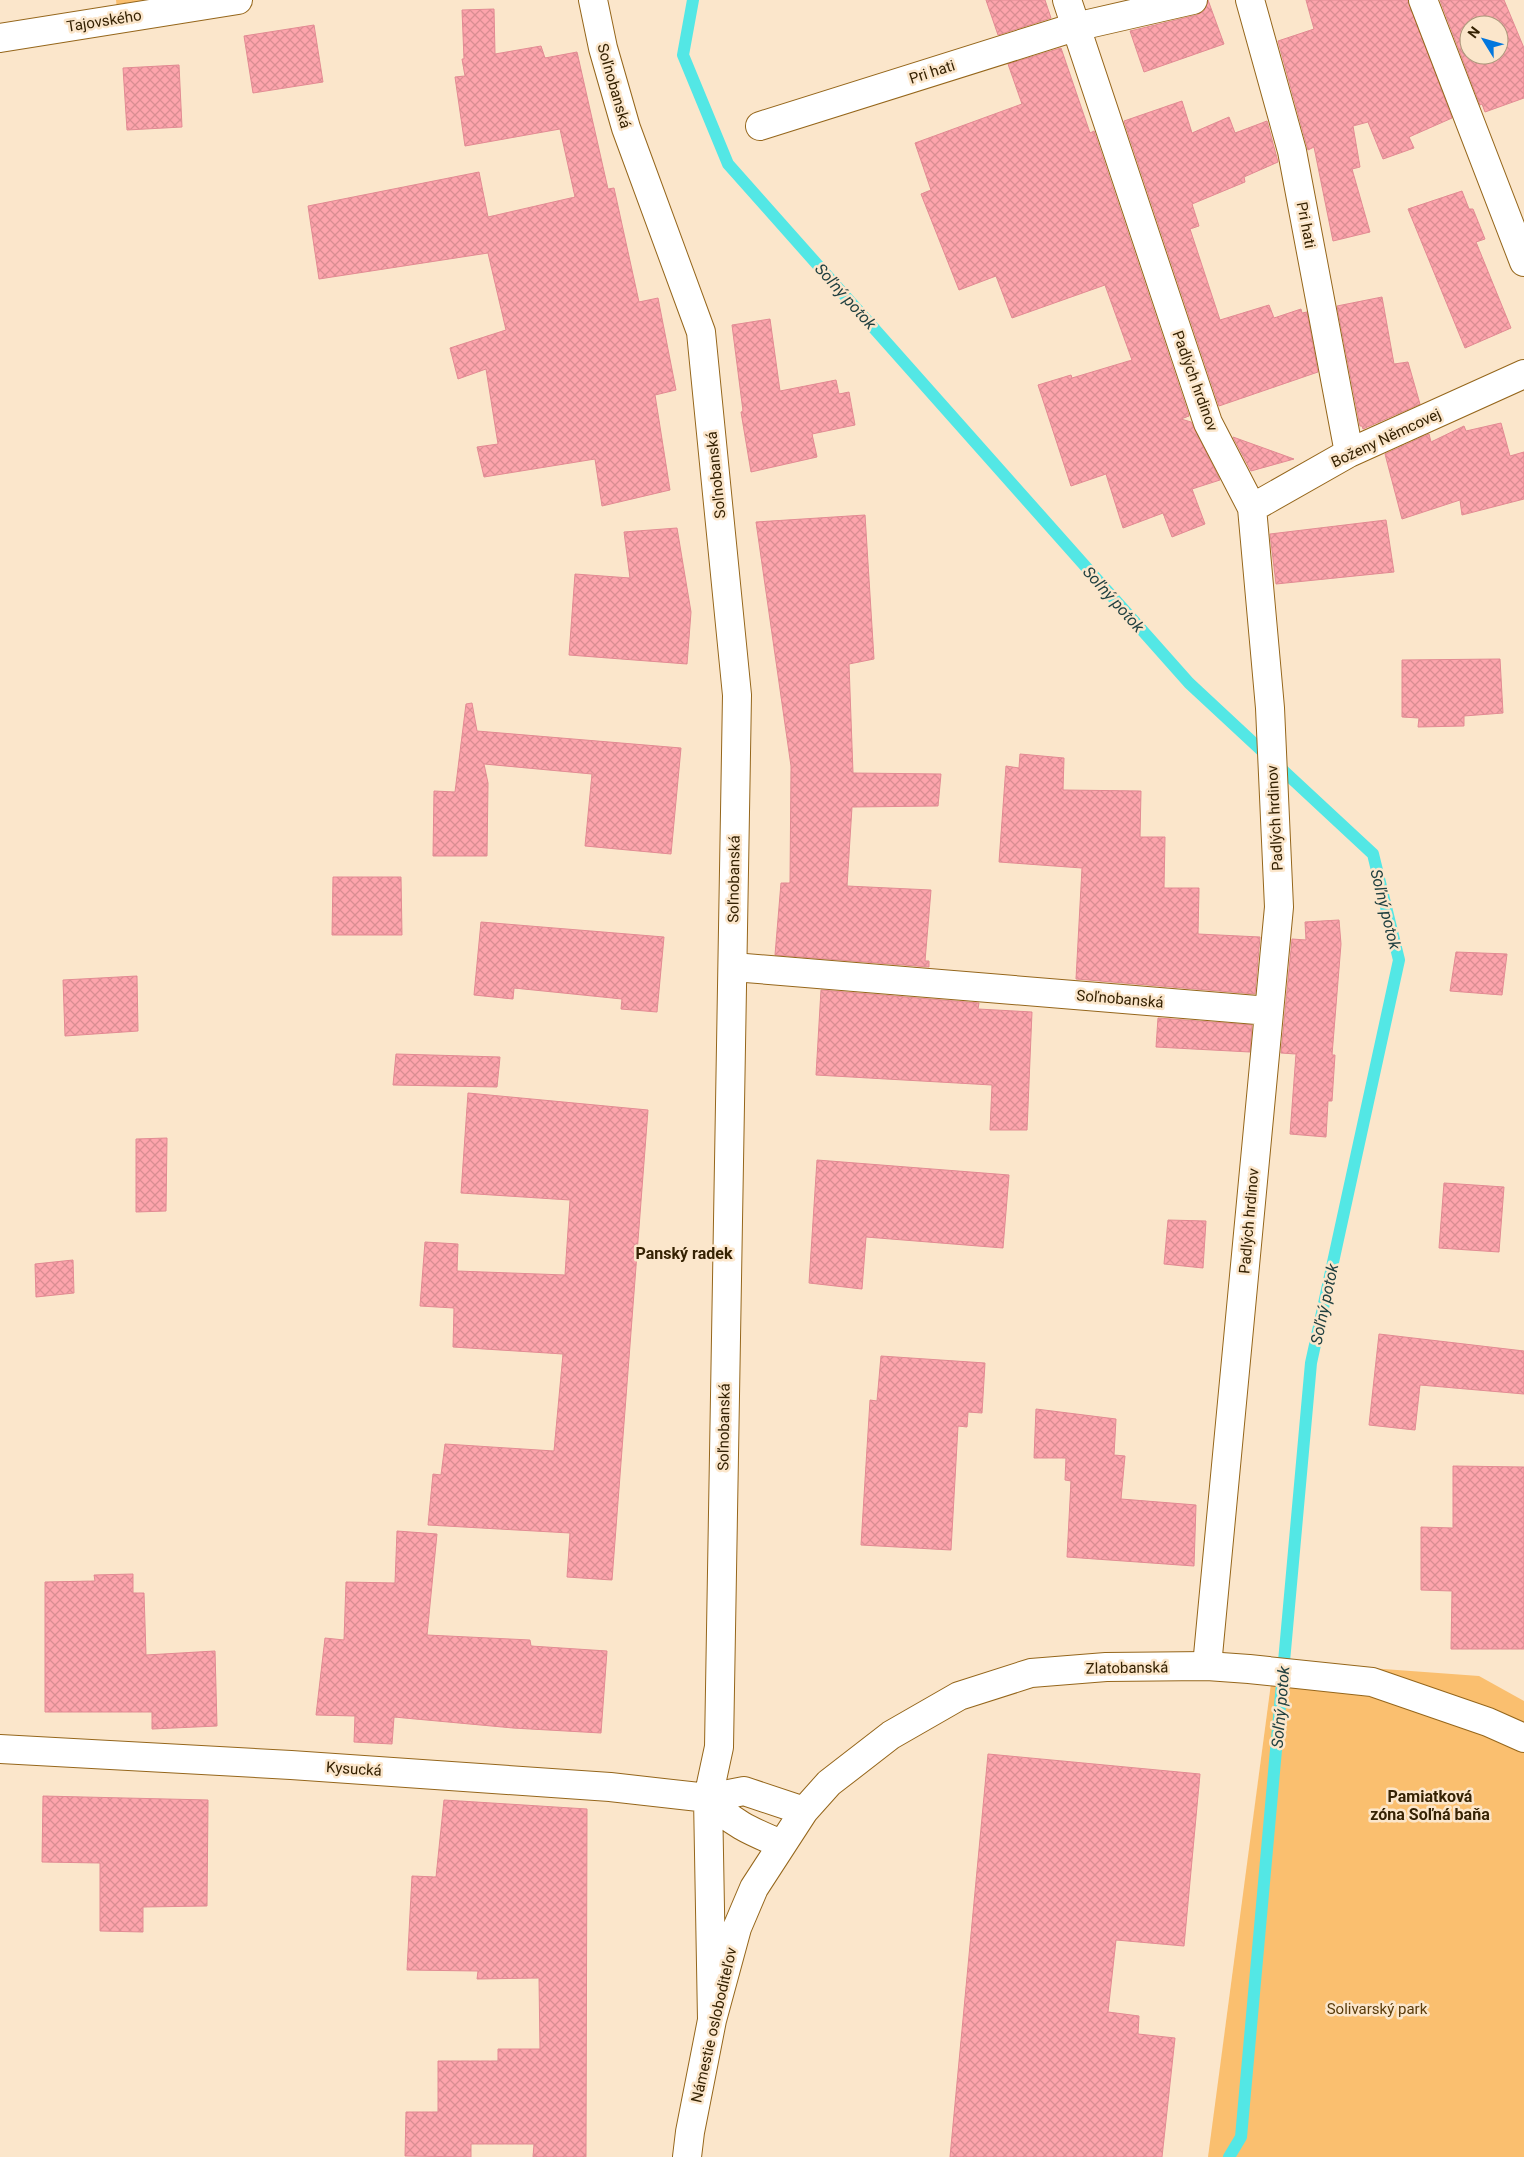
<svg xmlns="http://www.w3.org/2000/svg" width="1524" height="2157" viewBox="0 0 1524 2157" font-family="Roboto,sans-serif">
  <defs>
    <pattern id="cemetery-stones" width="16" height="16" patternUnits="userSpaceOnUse" patternTransform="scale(1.25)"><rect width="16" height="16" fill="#fabf6f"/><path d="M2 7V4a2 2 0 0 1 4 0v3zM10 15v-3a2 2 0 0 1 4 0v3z" fill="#d7a45e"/></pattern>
    <pattern id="building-cross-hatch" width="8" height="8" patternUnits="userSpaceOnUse" patternTransform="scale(1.25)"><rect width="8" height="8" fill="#fda4ac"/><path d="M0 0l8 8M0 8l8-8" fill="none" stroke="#d98d92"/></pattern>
  </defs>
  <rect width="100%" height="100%" fill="#fbe6cb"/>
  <path fill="url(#cemetery-stones)" d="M 116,0 L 164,0 L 117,9 Z"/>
  <path fill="#fabf6f" d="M 1274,1661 L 1479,1676 L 1524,1701 L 1524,2157 L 1208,2157 Z"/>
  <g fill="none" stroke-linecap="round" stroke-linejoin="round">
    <path stroke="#53e7e5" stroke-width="12" d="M 693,0 L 683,55 L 728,164 L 1189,683 L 1373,854 L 1399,960 L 1311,1363 L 1241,2137 L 1229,2157"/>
  </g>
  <path fill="url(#building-cross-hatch)" stroke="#e28b93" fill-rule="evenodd" d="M 986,0 L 1045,0 L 1051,18 L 998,35 Z
    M 1208,0 L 1224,44 L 1144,72 L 1130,31 L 1197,15 L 1204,11 Z
    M 1306,0 L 1408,0 L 1452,118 L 1409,137 L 1414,148 L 1383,159 L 1368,122 L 1353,126 L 1360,167 L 1352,169 L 1370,232 L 1333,241 L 1314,147 L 1308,150 L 1278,41 L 1314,29 Z
    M 1440,0 L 1504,0 L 1524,48 L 1524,98 L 1485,112 L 1482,104 L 1480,105 ZM 1469,25 L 1499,25 L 1499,55 L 1469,55 Z
    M 494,9 L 495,54 L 541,46 L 545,58 L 577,52 L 608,189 L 614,188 L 639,302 L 658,298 L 676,390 L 655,395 L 670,490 L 602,506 L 595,459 L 484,477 L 477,447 L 498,444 L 486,369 L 458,379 L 450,348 L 506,330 L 488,253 L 319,279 L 308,206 L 479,172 L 488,217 L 575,197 L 560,129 L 465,146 L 455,77 L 465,76 L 462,59 L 464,59 L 462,10 Z
    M 314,25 L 323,82 L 253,93 L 244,36 Z
    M 1061,48 L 1090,133 L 1094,131 L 1189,416 L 1181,419 L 1191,422 L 1220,480 L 1192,489 L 1205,524 L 1172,537 L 1163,513 L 1123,528 L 1106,474 L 1071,486 L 1038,385 L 1071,375 L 1072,378 L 1132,360 L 1105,285 L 1012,318 L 996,276 L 959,290 L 921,194 L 931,190 L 915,143 L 1022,104 L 1008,64 Z
    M 179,65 L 182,127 L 127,130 L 123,68 Z
    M 1182,101 L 1192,133 L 1229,117 L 1235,133 L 1267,121 L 1278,162 L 1244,177 L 1245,182 L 1192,204 L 1199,226 L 1190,229 L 1220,320 L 1269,305 L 1274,318 L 1301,309 L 1302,313 L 1307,312 L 1318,372 L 1219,406 L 1124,121 Z
    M 1462,191 L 1469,209 L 1473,209 L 1485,239 L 1476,242 L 1511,328 L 1465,348 L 1408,209 Z
    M 1382,297 L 1394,364 L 1408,362 L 1420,404 L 1363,429 L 1362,426 L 1360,426 L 1337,306 Z
    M 770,319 L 780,391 L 836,380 L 839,394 L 849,392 L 855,425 L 812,434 L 817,457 L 751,472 L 741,412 L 743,411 L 732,325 Z
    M 1501,423 L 1510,456 L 1524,452 L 1524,499 L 1462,515 L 1460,500 L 1402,519 L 1385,454 L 1429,434 L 1431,442 L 1464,426 L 1466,431 Z
    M 1233,437 L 1294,459 L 1251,471 Z
    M 865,515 L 874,659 L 849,664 L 853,773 L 941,774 L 938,806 L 852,807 L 847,886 L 931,890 L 925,961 L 929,961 L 929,967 L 775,955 L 781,883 L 790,883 L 791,766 L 756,522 Z
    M 1386,520 L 1394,572 L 1276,584 L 1270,534 Z
    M 677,528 L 691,612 L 687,664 L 569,655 L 575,574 L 630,578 L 624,532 Z
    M 1500,659 L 1503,713 L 1464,716 L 1464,726 L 1418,727 L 1419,718 L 1402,717 L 1402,660 Z
    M 472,703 L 477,731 L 681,748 L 671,854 L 585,846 L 592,774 L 484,764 L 488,783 L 487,856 L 433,856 L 434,791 L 455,792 L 466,704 Z
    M 1020,754 L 1064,758 L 1063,790 L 1141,791 L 1140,837 L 1165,837 L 1164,888 L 1199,888 L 1198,934 L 1260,937 L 1255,994 L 1076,979 L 1082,868 L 999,862 L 1006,766 L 1019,768 Z
    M 333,877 L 401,877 L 402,935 L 332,935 Z
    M 1339,920 L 1341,944 L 1332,1055 L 1335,1055 L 1332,1101 L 1328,1101 L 1326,1137 L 1290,1134 L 1296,1054 L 1281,1053 L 1292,939 L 1306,940 L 1305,922 Z
    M 481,922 L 664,937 L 657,1012 L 621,1009 L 622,999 L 514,988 L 513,999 L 474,995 Z
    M 1456,952 L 1507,954 L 1502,995 L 1450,991 Z
    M 137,976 L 138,1031 L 65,1036 L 63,980 Z
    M 821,990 L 979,1003 L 978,1009 L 1032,1012 L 1027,1130 L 990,1130 L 992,1085 L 816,1075 Z
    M 1158,1018 L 1252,1025 L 1250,1052 L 1156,1047 Z
    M 396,1054 L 500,1057 L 497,1087 L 393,1085 Z
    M 468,1093 L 648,1110 L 612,1580 L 567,1577 L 570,1533 L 428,1525 L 433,1474 L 441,1475 L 445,1444 L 554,1451 L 563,1354 L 453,1347 L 454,1308 L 420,1306 L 425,1242 L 458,1244 L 457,1271 L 565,1275 L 570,1200 L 461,1193 Z
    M 167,1138 L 166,1211 L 136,1212 L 136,1139 Z
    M 817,1160 L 1009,1175 L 1003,1248 L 866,1237 L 862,1289 L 809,1283 Z
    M 1444,1183 L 1504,1187 L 1499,1252 L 1439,1248 Z
    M 1168,1220 L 1206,1221 L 1203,1268 L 1164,1264 Z
    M 73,1260 L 74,1293 L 36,1297 L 35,1264 Z
    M 1379,1334 L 1524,1351 L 1524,1394 L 1420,1385 L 1415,1430 L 1369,1425 Z
    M 881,1356 L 985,1363 L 982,1413 L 968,1412 L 967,1427 L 958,1426 L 951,1550 L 861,1545 L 870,1400 L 877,1401 Z
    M 1036,1409 L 1116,1419 L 1114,1455 L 1125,1456 L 1121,1499 L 1196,1505 L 1194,1566 L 1067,1557 L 1071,1481 L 1065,1480 L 1066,1458 L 1034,1458 Z
    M 1453,1466 L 1524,1467 L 1524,1649 L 1451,1649 L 1452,1591 L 1421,1590 L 1421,1527 L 1453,1528 Z
    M 397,1531 L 437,1534 L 427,1635 L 530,1640 L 531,1646 L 607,1651 L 601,1733 L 513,1728 L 394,1717 L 392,1744 L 354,1742 L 355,1716 L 316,1715 L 325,1638 L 344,1640 L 346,1582 L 395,1583 Z
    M 133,1574 L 133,1593 L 144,1593 L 146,1655 L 215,1651 L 217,1726 L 152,1729 L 152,1712 L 45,1712 L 45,1582 L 95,1581 L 94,1575 Z
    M 988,1754 L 1200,1774 L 1184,1946 L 1116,1940 L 1108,2012 L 1139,2016 L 1138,2034 L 1175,2038 L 1162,2157 L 950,2157 Z
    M 43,1796 L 208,1800 L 207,1906 L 143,1907 L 143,1932 L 100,1931 L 100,1863 L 42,1862 Z
    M 444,1800 L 587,1809 L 586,2157 L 533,2157 L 534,2144 L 471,2144 L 471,2157 L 405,2156 L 406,2112 L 438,2112 L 438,2061 L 498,2061 L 498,2049 L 540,2049 L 539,1978 L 477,1979 L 478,1971 L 407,1970 L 412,1876 L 436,1877 Z"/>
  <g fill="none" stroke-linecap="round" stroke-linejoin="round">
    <defs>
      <path id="street" d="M 1067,0 L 1208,423 L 1252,508 L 1270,708 L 1279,907 L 1207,1666
        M 1250,0 L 1292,151 L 1349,453
        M 1423,0 L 1524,262
        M 0,38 L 238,0
        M 760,126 L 1075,27 L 1193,0
        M 1252,508 L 1349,453 L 1524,374
        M 733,967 L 1269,1011"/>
      <path id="secondary" d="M 593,0 L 603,48 L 626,128 L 701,332 L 737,695 L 719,1747 L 708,1798 L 712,2020
        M 0,1749 L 291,1765 L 610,1787 L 708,1798 L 744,1791 L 804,1811
        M 708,1798 C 731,1823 750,1831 781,1844
        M 687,2157 L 690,2132 L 712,2020 L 737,1928 L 754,1888 L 804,1811 L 829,1783 L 891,1735 L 959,1696 L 1031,1673 L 1106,1667 L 1207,1666 L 1249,1669 L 1372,1682 L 1488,1722 L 1524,1738"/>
    </defs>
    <use href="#street" stroke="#95661b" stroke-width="30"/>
    <use href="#secondary" stroke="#95661b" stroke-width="30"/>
    <use href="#street" stroke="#fff" stroke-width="28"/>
    <use href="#secondary" stroke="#fff" stroke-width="28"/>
  </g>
  <g text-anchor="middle" stroke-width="5" stroke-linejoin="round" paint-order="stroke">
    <g font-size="15" fill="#352203" stroke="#fbe6cb">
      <text transform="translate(104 21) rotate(-9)" y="5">Tajovského</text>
      <text transform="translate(932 72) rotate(-18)" y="5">Pri hati</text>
      <text transform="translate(614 86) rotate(74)" y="5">Soľnobanská</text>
      <text transform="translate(1306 225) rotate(79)" y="5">Pri hati</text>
      <text transform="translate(1195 381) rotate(70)" y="5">Padlých hrdinov</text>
      <text transform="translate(1386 438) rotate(-25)" y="5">Boženy Němcovej</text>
      <text transform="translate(716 475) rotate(-96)" y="5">Soľnobanská</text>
      <text transform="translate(1275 818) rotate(-93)" y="5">Padlých hrdinov</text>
      <text transform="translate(734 879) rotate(-89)" y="5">Soľnobanská</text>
      <text transform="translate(1120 999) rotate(5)" y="5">Soľnobanská</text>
      <text transform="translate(1249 1221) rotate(-85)" y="5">Padlých hrdinov</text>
      <text transform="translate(724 1427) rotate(-89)" y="5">Soľnobanská</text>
      <text transform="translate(1127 1668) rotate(-1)" y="5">Zlatobanská</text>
      <text transform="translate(354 1769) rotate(4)" y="5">Kysucká</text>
      <text transform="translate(714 2025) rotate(-77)" y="5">Námestie osloboditeľov</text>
    </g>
    <g font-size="15" fill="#593b0a" stroke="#fbe6cb">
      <text x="1377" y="2014">Solivarský park</text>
    </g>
    <g font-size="16" font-style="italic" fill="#214040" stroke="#fbe6cb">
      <text transform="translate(846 296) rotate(48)" y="6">Soľný potok</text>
      <text transform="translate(1114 599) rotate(48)" y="6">Soľný potok</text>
      <text transform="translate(1386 909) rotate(76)" y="6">Soľný potok</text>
      <text transform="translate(1324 1304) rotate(-78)" y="6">Soľný potok</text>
      <text transform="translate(1280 1707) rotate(-85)" y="6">Soľný potok</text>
    </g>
    <g font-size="16" font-weight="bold" fill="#352203" stroke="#fbe6cb">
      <text x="684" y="1259">Panský radek</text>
      <text x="1430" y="1802">Pamiatková<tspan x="1430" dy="18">zóna Soľná baňa</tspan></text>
    </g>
  </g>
  <g transform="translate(1484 40) rotate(307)"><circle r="24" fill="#fbe6cb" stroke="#ac987b"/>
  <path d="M0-4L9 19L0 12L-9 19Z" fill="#0277de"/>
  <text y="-8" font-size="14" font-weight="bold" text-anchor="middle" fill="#352203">N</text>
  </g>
</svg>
